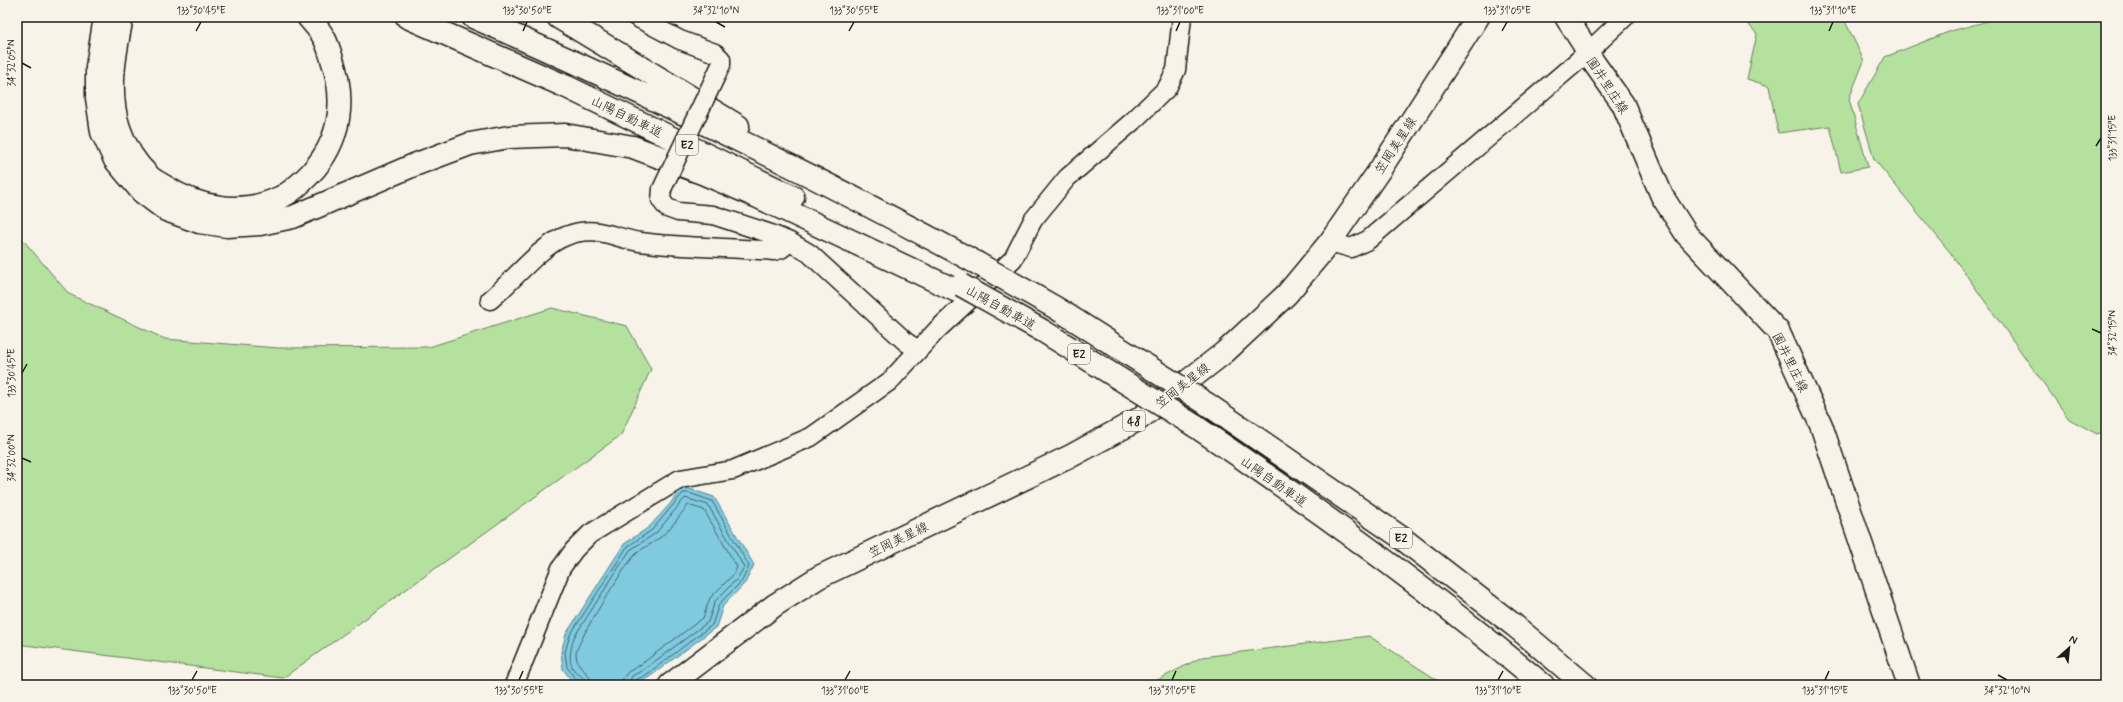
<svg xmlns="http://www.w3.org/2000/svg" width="2123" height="702" viewBox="0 0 2123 702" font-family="Mynerve,'Klee One',sans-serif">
  <rect width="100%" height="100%" fill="#f7f3e8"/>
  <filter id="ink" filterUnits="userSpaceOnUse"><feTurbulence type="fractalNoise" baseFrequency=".025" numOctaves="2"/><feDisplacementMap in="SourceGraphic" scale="8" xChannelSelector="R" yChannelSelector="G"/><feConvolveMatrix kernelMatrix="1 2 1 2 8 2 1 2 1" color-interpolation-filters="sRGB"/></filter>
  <g filter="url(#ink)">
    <path fill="#b5e19f" stroke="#687e5e" d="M 1752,17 L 1843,17 L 1864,61 L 1849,99 L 1868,167 L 1841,172 L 1830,126 L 1778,133 L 1769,86 L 1747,79 L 1757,34 L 1748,24 Z
      M 2003,17 L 2106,17 L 2106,431 L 2097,434 L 2069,419 L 1949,251 L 1874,159 L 1858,104 L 1885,57 L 1951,31 Z
      M 17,233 L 69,294 L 165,339 L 278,348 L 429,347 L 552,308 L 627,326 L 651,369 L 621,435 L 283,678 L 17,644 Z
      M 1369,636 L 1445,685 L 1148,685 L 1202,657 Z"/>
    <path fill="#7fcadf" stroke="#578491" d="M 681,488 L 690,489 L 714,497 L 754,565 L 745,583 L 723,606 L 716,627 L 648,678 L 634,685 L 580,685 L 571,680 L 563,669 L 561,652 L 566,634 L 624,544 L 649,527 L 670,504 Z"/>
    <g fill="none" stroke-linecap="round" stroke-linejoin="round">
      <path stroke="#44626a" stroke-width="1" d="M 581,685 L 580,681 L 574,677 L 567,667 L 565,652 L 570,635 L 627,547 L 652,530 L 683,493 L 689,493 L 712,501 L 749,566 L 742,581 L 719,604 L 712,625 L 646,675 L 636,680 L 634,685
        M 586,685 C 585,678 582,677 577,673 C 566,664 571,649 574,637 L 630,550 L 656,533 L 685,498 L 708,505 L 744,567 L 738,578 L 715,601 L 708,622 L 643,670 L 632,676 L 628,685
        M 592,685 C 591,671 576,669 576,654 C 576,642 625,565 635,555 C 641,548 651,545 658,539 C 670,531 679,516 688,505 L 704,510 L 737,567 L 733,575 L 710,598 L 703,618 L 640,665 L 628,672 L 623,678 L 622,685"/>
      <defs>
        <path id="street" d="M 636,17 L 680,40 L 715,53 L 721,59 L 721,65
          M 662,189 L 661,200 L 667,208 L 678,212 L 713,215 L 771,234 L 790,242 L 809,253 L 906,342 L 918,350
          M 1330,242 L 1351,248 L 1368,240 L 1587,53 L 1625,17
          M 490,300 C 512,282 541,245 566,236 C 597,224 612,238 640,242 C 684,248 730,247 774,251 L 781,249 L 790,242
          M 514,685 L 561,568 L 574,550 L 590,534 L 680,479 L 733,470 L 811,437 L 890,381 L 937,330 L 1013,259 L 1033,220 L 1067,178 L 1133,121 L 1167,88 L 1176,70 L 1182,17"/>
        <path id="secondary" d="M 1566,17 L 1584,45 L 1587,53 L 1623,104 L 1662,196 L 1687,235 L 1778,331 L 1821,425 L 1909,685"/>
        <path id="primary" d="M 670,685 L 775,605 L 819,577 L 1071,456 L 1139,419 L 1225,352 L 1287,294 L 1330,242 L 1381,168 L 1478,17"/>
        <path id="highway" d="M 105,17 L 97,67 L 97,98 L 102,132 L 115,160 L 142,192 L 166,210 L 199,222 L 227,226 L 260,224 L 293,217 L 414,165 L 470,144 L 509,137 L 565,135 L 633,147 L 702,173 L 758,197 L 957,291
          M 122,17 C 115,53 107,92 119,128 C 125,146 135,163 149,176 C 153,180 159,183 164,186 C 198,208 241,216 279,198 C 291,193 301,183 310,174 C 342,140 346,98 331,56 C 329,50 327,42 323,36 C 319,29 313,23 308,17
          M 407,17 L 567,87 L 793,197
          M 473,17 C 644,92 811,173 975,262
          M 558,17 L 738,126
          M 1207,404 L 1399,536 L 1515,626 L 1585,685
          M 1195,426 C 1315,507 1432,592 1543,685"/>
      </defs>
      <use href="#street" stroke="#1c1c1c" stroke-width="21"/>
      <use href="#secondary" stroke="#1c1c1c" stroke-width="25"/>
      <use href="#primary" stroke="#1c1c1c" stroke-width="25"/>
      <use href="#highway" stroke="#1c1c1c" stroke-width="25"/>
      <use href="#street" stroke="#f7f3e8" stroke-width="18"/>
      <use href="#secondary" stroke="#f7f3e8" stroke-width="22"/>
      <use href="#primary" stroke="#f7f3e8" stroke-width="22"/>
      <use href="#highway" stroke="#f7f3e8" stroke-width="22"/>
      <defs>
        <path id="street-bridge" d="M 662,189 L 721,65"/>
        <path id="highway-bridge" d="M 975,262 L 1056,308 L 1207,404
          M 961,285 L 1043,331 L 1195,426"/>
      </defs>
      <use href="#street-bridge" stroke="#1c1c1c" stroke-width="21" stroke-linecap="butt"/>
      <use href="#highway-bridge" stroke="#1c1c1c" stroke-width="25" stroke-linecap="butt"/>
      <use href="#street-bridge" stroke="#f7f3e8" stroke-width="18"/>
      <use href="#highway-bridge" stroke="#f7f3e8" stroke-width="22"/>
    </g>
  </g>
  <path fill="none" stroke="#1c1c1c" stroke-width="1.5" d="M 716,22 L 725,27M 196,31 L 201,22M 523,31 L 527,22M 849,31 L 854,22M 1176,31 L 1180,22M 1502,31 L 1507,22M 1829,31 L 1833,22M 22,63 L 31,68M 2096,146 L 2101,138M 2092,329 L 2101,333M 22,373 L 27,364M 22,458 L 31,462M 1998,675 L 2007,680M 192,680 L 197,671M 519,680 L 523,671M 845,680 L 850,671M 1172,680 L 1176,671M 1498,680 L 1503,671M 1825,680 L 1829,671"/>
  <g text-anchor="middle" stroke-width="3.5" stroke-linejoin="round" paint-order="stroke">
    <g fill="#f7f3e8" stroke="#5e5c59" stroke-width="1">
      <rect x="676" y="135" width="22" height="20" rx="3"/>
      <rect x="1068" y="344" width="22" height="20" rx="3"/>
      <rect x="1123" y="411" width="22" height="20" rx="3"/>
      <rect x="1390" y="528" width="22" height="20" rx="3"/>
    </g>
    <g font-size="12" font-weight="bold" fill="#1c1c1c">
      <text x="687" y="149">E2</text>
      <text x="1079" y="358">E2</text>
      <text x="1134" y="425">48</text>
      <text x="1401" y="542">E2</text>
    </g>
    <g font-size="13" fill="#1c1c1c" stroke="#f7f3e8">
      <text transform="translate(1608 85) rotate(57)" y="5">園井里庄線</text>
      <text transform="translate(627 116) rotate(26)" y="5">山陽自動車道</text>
      <text transform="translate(1395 145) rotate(-57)" y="5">笠岡美星線</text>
      <text transform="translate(1001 307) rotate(29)" y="5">山陽自動車道</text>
      <text transform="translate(1791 362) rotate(64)" y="5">園井里庄線</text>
      <text transform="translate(1182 385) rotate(-38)" y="5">笠岡美星線</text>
      <text transform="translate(1274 481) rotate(35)" y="5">山陽自動車道</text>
      <text transform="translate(898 539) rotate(-26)" y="5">笠岡美星線</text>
    </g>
  </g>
  <rect width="2123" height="702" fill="none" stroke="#f7f3e8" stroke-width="44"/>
  <g transform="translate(2069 648) rotate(27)" stroke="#f7f3e8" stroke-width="3" paint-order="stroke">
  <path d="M0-3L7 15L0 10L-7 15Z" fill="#1c1c1c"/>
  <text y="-6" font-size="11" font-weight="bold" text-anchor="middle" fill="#1c1c1c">N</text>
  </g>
  <rect x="22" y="22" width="2079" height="658" fill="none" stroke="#1c1c1c" stroke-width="1.5"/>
  <g font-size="10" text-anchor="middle" fill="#1c1c1c">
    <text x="201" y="14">133°30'45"E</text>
    <text x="527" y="14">133°30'50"E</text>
    <text x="716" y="14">34°32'10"N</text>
    <text x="854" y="14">133°30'55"E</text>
    <text x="1180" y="14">133°31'00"E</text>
    <text x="1507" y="14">133°31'05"E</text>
    <text x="1833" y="14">133°31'10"E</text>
    <text transform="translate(11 63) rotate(-90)" y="4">34°32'05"N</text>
    <text transform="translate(2112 138) rotate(-90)" y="4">133°31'15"E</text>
    <text transform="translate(2112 333) rotate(-90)" y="4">34°32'15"N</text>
    <text transform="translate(11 373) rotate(-90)" y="4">133°30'45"E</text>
    <text transform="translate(11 458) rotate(-90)" y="4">34°32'00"N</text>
    <text x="192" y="694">133°30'50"E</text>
    <text x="519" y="694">133°30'55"E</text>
    <text x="845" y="694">133°31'00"E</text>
    <text x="1172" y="694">133°31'05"E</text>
    <text x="1498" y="694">133°31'10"E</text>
    <text x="1825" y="694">133°31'15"E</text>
    <text x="2007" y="694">34°32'10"N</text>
  </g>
</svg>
